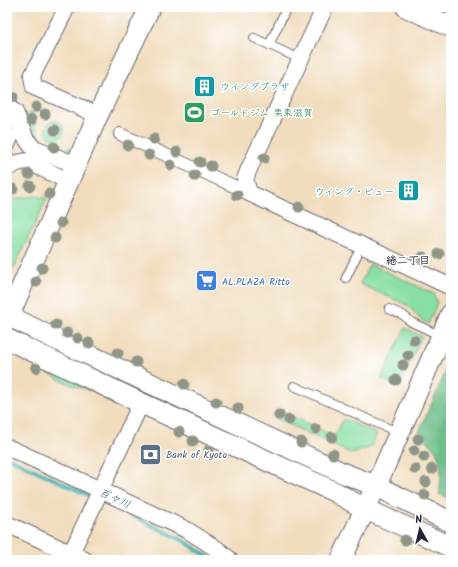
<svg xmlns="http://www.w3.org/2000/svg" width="458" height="567" viewBox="0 0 458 567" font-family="Kalam,'Klee One',sans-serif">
  <rect width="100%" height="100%" fill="#fff"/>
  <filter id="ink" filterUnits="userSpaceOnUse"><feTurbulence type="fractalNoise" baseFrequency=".025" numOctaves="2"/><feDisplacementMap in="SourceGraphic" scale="8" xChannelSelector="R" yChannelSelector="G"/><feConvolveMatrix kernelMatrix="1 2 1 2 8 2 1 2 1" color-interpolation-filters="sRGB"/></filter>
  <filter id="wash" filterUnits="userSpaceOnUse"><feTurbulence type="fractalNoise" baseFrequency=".012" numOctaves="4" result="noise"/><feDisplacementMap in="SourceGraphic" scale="16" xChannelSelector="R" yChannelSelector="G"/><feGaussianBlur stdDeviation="0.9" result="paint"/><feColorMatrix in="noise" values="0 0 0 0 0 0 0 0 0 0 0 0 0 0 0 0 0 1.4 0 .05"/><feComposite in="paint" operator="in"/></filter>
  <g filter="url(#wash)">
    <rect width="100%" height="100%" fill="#f1ddbe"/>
    <path fill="#88dfa3" stroke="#55806f" d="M 34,112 C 36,132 34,136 54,145 C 59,147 64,150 69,148 L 73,150 L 68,155 L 39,143 L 31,135 L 28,113 Z
      M46 130a9 9 0 1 1 18 0a9 9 0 1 1-18 0Z
      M 37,196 L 47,199 L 14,268 L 7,265 L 7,204 C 15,197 26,197 37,196 Z
      M 370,264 L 434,294 L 437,303 L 428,324 L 421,320 L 409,306 L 360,284 Z
      M 405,328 L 422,336 L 398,387 L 381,379 Z
      M 29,357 L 122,400 L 116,405 C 109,403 103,401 102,394 C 93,389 82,389 72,385 C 56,379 42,369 28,359 Z
      M 277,409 L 334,436 L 343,420 L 346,420 L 377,434 L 371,447 L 352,454 L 273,417 Z"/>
    <path fill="#6ebe89" stroke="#487062" d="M 451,360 L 451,499 L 439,494 C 443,467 443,450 418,434 Z"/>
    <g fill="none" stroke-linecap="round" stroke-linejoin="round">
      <path stroke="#3dafb5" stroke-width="4" d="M 7,457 L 94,498
        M 100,500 L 184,541 L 213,560"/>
    </g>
  </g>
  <g filter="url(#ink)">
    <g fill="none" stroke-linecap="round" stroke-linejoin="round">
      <defs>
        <path id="service" d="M 254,38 L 300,59
          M 269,45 L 287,7
          M 7,155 L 19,126
          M 346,278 L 357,255
          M 389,309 L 403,315 L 411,322 L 441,336
          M 294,386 L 399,433"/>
        <path id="pedestrian" d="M 120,134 L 249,193"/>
        <path id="minor" d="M 67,7 L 32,76 L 34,87 L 98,115
          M 325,7 L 249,169 L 245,179 L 249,193 L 451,287
          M 7,107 L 15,112 L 25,137 L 32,147 L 76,165
          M 7,168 L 17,163 L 27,161 L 68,181
          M 7,447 L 187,530 L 217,549 L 229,559 L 229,560
          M 7,524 L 85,560
          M 68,560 L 141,403"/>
        <path id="tertiary" d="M 406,7 L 451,27
          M 9,316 L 57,340 L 343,473 L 376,486 L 451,522
          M 7,320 L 98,115 L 150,7
          M 7,339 L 141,403 L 335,492 L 365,509 L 451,547
          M 341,560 L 376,486 L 451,314"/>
      </defs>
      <use href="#service" stroke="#6a6369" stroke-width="10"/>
      <use href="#pedestrian" stroke="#6a6369" stroke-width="14"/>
      <use href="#minor" stroke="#6a6369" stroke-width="18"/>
      <use href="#tertiary" stroke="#6a6369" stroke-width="22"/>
      <use href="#service" stroke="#fff" stroke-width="8"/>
      <use href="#pedestrian" stroke="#fff" stroke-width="12"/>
      <use href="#minor" stroke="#fff" stroke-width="16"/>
      <use href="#tertiary" stroke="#fff" stroke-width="20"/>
    </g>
    <g fill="#909687">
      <circle cx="13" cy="97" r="5.5"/>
      <circle cx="36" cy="107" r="5.5"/>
      <circle cx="45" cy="114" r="5.5"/>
      <circle cx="31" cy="120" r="5.5"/>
      <circle cx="55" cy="130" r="5.5"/>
      <circle cx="154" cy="139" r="5.5"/>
      <circle cx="128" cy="145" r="5.5"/>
      <circle cx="54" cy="147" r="5.5"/>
      <circle cx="177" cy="152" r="5.5"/>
      <circle cx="149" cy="155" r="5.5"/>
      <circle cx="264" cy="158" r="5.5"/>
      <circle cx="200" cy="162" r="5.5"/>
      <circle cx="171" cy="165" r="5.5"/>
      <circle cx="211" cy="166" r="5.5"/>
      <circle cx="29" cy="174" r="5.5"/>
      <circle cx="195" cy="176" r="5.5"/>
      <circle cx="30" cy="186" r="5.5"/>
      <circle cx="13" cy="189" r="5.5"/>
      <circle cx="49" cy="194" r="5.5"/>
      <circle cx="237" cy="195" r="5.5"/>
      <circle cx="299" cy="207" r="5.5"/>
      <circle cx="61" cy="223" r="5.5"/>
      <circle cx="55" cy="238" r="5.5"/>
      <circle cx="439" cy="254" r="5.5"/>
      <circle cx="423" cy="257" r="5.5"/>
      <circle cx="42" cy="268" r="5.5"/>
      <circle cx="36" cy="282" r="5.5"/>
      <circle cx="56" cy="325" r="5.5"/>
      <circle cx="67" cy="333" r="5.5"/>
      <circle cx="78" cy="338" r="5.5"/>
      <circle cx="414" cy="340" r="5.5"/>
      <circle cx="89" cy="343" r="5.5"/>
      <circle cx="118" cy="353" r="5.5"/>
      <circle cx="408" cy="355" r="5.5"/>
      <circle cx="136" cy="362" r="5.5"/>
      <circle cx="403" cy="365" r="5.5"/>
      <circle cx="36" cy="368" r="5.5"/>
      <circle cx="396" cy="380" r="5.5"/>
      <circle cx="184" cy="384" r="5.5"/>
      <circle cx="216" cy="402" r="5.5"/>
      <circle cx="238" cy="408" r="5.5"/>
      <circle cx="279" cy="415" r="5.5"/>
      <circle cx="289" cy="420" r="5.5"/>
      <circle cx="316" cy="429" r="5.5"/>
      <circle cx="179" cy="432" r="5.5"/>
      <circle cx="332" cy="437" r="5.5"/>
      <circle cx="418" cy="439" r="5.5"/>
      <circle cx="193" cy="441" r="5.5"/>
      <circle cx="301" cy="442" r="5.5"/>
      <circle cx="209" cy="450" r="5.5"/>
      <circle cx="414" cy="451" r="5.5"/>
      <circle cx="333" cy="454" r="5.5"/>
      <circle cx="424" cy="457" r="5.5"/>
      <circle cx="415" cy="469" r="5.5"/>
      <circle cx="432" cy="469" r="5.5"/>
      <circle cx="426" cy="482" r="5.5"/>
      <circle cx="425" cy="495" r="5.5"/>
      <circle cx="405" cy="540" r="5.5"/>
    </g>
  </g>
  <defs>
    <symbol id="building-square" viewBox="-11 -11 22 22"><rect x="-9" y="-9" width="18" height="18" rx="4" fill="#0f9aa8" stroke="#fff"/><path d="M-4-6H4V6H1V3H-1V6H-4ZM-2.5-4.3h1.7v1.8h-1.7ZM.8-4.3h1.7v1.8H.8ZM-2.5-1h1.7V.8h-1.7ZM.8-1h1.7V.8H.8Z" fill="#fff"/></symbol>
    <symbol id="stadium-square" viewBox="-11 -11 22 22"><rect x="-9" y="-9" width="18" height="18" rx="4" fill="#2e9e5b" stroke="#fff"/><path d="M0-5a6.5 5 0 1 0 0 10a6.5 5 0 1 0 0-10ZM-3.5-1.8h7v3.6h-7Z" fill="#fff"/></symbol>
    <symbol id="supermarket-square" viewBox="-11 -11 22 22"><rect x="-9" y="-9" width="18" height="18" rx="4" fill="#3f7fe0" stroke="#fff"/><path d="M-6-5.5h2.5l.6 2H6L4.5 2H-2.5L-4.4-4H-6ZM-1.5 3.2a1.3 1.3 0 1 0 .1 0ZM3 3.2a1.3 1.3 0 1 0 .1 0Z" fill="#fff"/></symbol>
    <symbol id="bank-square" viewBox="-11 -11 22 22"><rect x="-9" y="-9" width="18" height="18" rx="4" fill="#5c6f8a" stroke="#fff"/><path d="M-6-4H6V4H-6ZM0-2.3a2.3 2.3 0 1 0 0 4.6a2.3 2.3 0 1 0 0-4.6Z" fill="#fff"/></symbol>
  </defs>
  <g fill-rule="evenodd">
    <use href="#building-square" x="192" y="74" width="25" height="25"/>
    <use href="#stadium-square" x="182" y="100" width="25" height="25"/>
    <use href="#building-square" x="396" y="178" width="25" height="25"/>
    <use href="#supermarket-square" x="194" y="268" width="25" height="25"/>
    <use href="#bank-square" x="138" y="442" width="25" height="25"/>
  </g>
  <g text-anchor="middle" stroke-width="3" stroke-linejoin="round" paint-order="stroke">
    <g font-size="10" fill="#0d838f" stroke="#fff" text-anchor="start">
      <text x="220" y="90">ウイングプラザ</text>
      <text x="394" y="195" text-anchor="end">ウイング・ビュー</text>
    </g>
    <g font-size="10" fill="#27864d" stroke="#fff" text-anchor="start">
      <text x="210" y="116">ゴールドジム 栗東滋賀</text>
    </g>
    <g font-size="10" fill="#366cbe" stroke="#fff" text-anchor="start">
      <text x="222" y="285">AL.PLAZA Ritto</text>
    </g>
    <g font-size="10" fill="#4e5e75" stroke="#fff" text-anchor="start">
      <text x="166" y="458">Bank of Kyoto</text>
    </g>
    <g font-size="11" font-weight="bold" fill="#22223b" stroke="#fff">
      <text x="408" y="264">綣二丁目</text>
    </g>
    <g font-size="11" font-style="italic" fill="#2e6172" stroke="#fff">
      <text transform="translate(115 498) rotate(25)" y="4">百々川</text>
    </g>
  </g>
  <rect width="458" height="567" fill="none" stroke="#fff" stroke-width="24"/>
  <g transform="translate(420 529) rotate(352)" stroke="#ffffff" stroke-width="3" paint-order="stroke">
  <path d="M0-3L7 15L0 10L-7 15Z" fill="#22223b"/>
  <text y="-6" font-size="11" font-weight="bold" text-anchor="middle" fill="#22223b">N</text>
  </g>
</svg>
